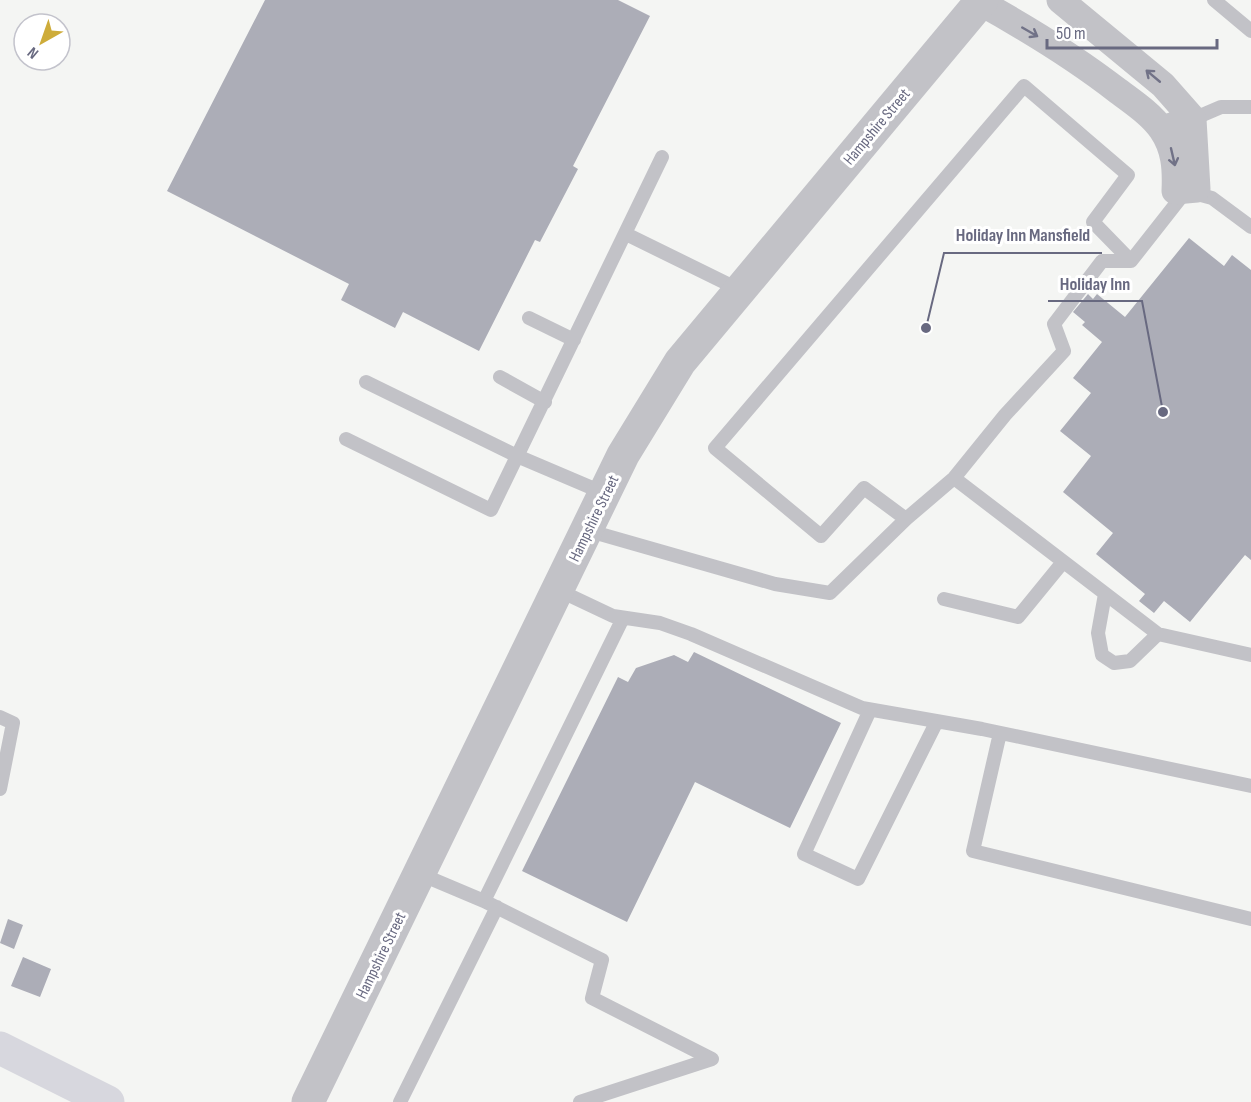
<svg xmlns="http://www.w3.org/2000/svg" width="1251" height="1102" viewBox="0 0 1251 1102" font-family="'Sofia Sans Condensed',sans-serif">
  <rect width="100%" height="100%" fill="#f4f5f3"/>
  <path fill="#acadb7" d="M 265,0 L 618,0 L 650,16 L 573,166 L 578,169 L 540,242 L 535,240 L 479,351 L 403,312 L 395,328 L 341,300 L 349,284 L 167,191 Z
    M 1189,238 L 1224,266 L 1232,255 L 1251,270 L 1251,560 L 1245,555 L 1190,622 L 1164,601 L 1154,613 L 1139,601 L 1145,594 L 1096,554 L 1113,533 L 1063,492 L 1091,456 L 1060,431 L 1091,393 L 1073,378 L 1102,342 L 1082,325 L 1085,322 L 1073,312 L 1088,294 L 1093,299 L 1097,294 L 1125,317 Z
    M 694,652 L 841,723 L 790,828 L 695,782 L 627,922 L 522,871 L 618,677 L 628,682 L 636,668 L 674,655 L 688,662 Z
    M 8,919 L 23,925 L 14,949 L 0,943 Z
    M 23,957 L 51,969 L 40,997 L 11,986 Z"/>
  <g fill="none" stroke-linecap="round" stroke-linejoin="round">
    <path stroke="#c2c2c7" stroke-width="14" d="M 1214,0 L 1251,31
      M 1193,119 L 1221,107 L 1251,107
      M 626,234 L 738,289
      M 529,318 L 574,340
      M 500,377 L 545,402
      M 366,382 L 517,456 L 604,493
      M 346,439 L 491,510 L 662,157
      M 954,478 L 1158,634 L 1251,655
      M 906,519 L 864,488 L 821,536 L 715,448 L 1024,86 L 1128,175 L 1093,222 L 1131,261
      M 586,530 L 775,584 L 830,593 L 906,519 L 954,478 L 1005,415 L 1064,351 L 1054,324 L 1102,261 L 1131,261 L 1186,191 L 1212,198 L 1251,227
      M 558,590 L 613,616 L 660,623 L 691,634 L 862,708 L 982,729 L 1251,786
      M 1105,594 L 1098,633 L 1102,655 L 1114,663 L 1130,661 L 1158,634
      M 944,599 L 1018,617 L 1063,562
      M 870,710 L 804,854 L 858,879 L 937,721
      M 0,717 L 13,723 L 0,789
      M 1000,733 L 973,851 L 1251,919
      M 420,874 L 484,901 L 623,618
      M 484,901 L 602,960 L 592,998 L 712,1059 L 580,1102
      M 400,1102 L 497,907"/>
    <path stroke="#c2c2c7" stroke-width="27" d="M 976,0 C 1025,27 1073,56 1118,91 C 1133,102 1152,115 1162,130 C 1175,149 1176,169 1175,191 L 1197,189 L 1193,119 L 1162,129
      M 1060,0 L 1163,85 L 1193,119"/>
    <path stroke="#c2c2c7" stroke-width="33" d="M 308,1102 L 623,455 L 680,362 L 982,0"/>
    <path stroke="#d7d7de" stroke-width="33" d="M 0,1048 L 108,1102"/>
  </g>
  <defs><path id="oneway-shaft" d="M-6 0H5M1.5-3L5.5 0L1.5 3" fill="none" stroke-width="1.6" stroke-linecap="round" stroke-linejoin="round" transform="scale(1.5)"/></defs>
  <g stroke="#717287">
    <use href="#oneway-shaft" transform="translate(1030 32) rotate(30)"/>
    <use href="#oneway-shaft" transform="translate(1153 76) rotate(-140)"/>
    <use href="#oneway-shaft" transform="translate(1173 157) rotate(77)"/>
  </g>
  <g text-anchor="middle" stroke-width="6" stroke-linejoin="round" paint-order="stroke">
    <g font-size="16" fill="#686980" stroke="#fff">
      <text transform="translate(876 126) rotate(-50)" y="6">Hampshire Street</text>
      <text transform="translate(593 518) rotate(-64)" y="6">Hampshire Street</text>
      <text transform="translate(380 955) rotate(-64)" y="6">Hampshire Street</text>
    </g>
  </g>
  <path fill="none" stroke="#686980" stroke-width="2" d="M926 328L944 253H1102M1163 412L1142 301H1048"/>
  <g fill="#686980" stroke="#fff" stroke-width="2">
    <circle cx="926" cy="328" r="6"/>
    <circle cx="1163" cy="412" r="6"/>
  </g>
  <g font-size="18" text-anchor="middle" font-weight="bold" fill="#686980" stroke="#fff" stroke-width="6" stroke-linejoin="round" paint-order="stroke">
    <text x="1023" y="241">Holiday Inn Mansfield</text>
    <text x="1095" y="290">Holiday Inn</text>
  </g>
  <g transform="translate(42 42) rotate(220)"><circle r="28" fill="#ffffff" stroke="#c3c3cc" stroke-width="1.5"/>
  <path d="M0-4.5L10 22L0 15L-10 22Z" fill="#ceac3a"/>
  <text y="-9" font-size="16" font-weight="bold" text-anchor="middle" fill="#686980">N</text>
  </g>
  <path d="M1047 39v9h170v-9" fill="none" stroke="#686980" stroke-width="3"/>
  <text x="1056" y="39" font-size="18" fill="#686980" stroke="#ffffff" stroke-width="4.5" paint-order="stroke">50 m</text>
</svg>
